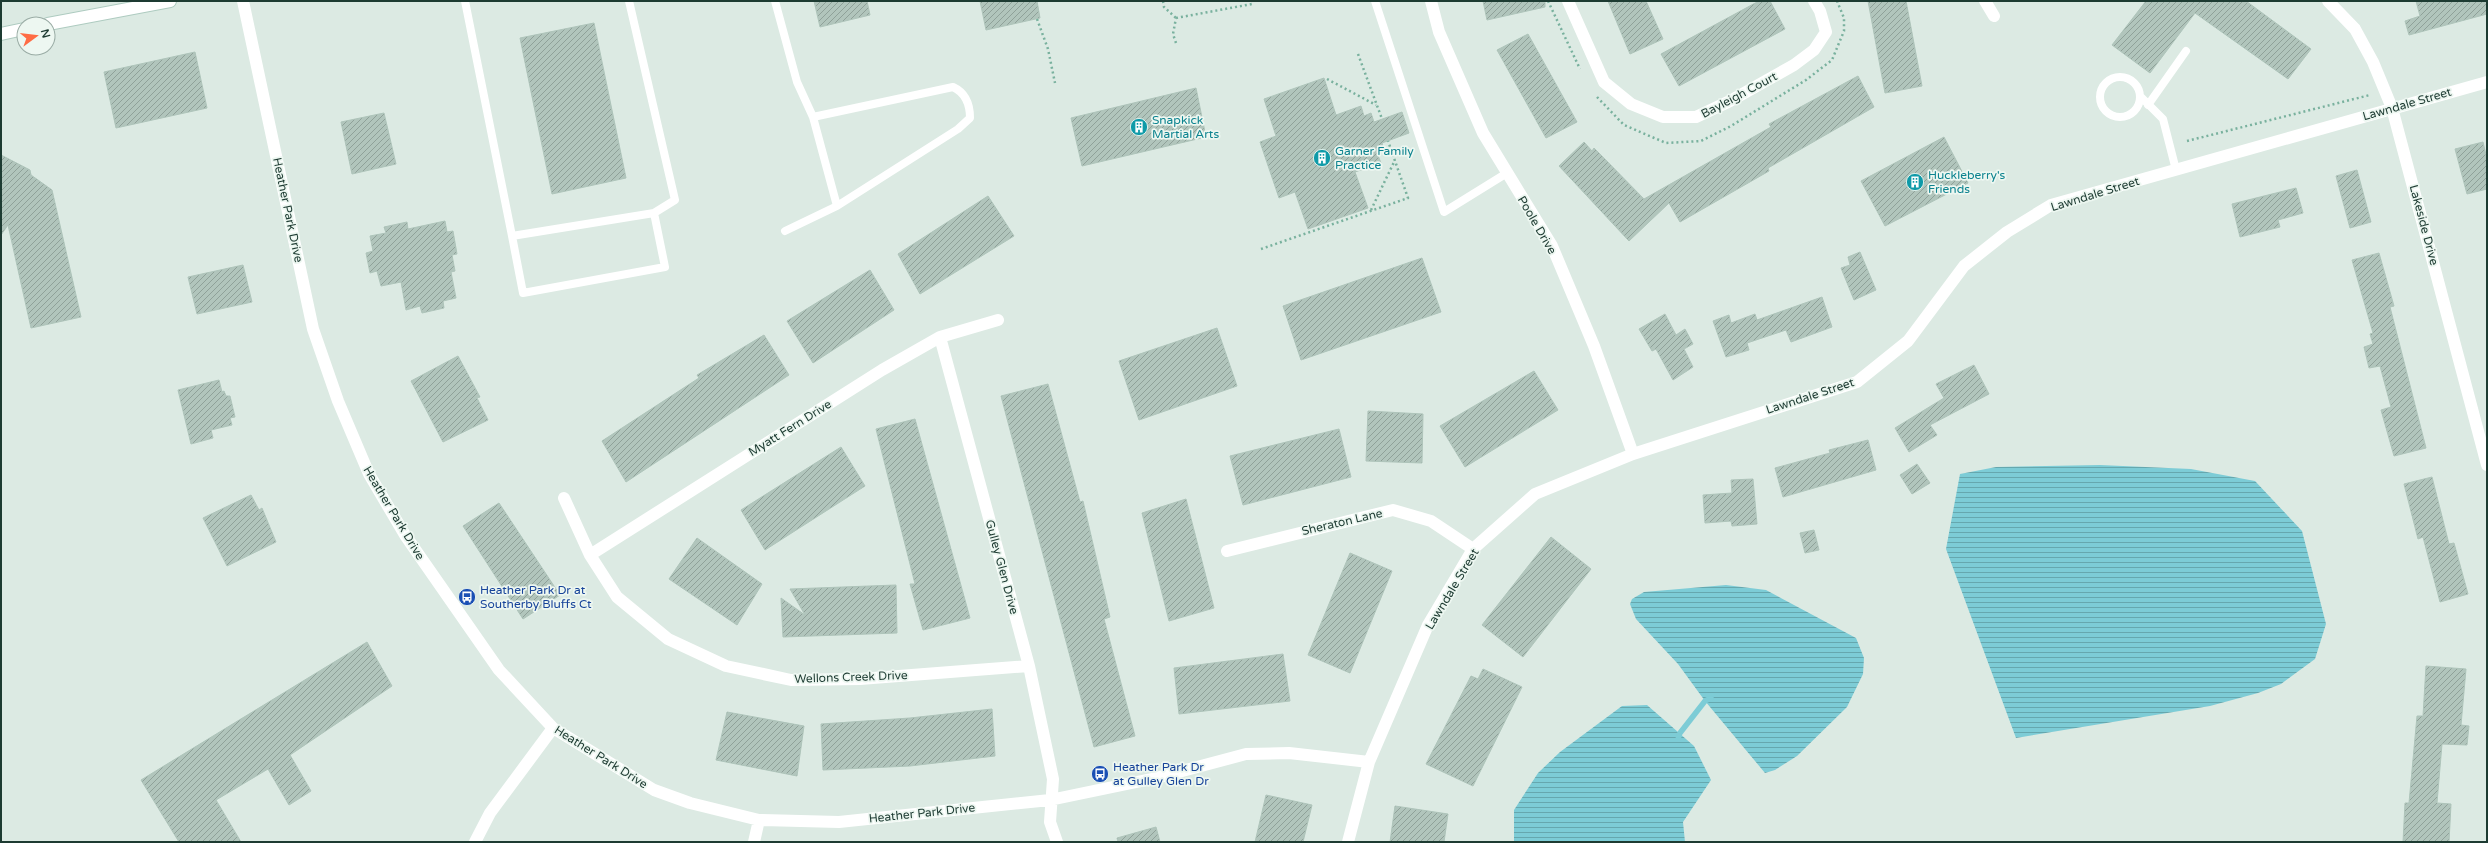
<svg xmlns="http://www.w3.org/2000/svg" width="2488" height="843" viewBox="0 0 2488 843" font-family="'Varela Round',sans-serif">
  <defs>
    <pattern id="water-rules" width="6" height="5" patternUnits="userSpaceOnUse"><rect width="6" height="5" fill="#7dccd6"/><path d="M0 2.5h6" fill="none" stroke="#66a7ae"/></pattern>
    <pattern id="building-hatch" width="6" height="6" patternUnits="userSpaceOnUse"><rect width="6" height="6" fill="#b1c5bc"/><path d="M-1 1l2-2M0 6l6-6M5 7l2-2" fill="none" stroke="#8fa199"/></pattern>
  </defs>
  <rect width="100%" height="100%" fill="#dceae3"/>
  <path fill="url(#water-rules)" d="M 2100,465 L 2191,469 L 2255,481 L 2302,531 L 2326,624 L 2315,659 L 2281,684 L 2258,693 L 2210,706 L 2016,738 L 1946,549 L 1960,474 L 1996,467 Z
    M 1726,585 L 1766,590 L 1856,638 L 1864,658 L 1863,674 L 1847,707 L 1797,756 L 1775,770 L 1765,773 L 1705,701 L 1678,664 L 1636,619 L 1630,604 L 1632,599 L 1644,592 Z
    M 1647,705 L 1694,746 L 1711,780 L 1683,822 L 1685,842 L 1514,842 L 1514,810 L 1538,773 L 1560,752 L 1622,706 Z"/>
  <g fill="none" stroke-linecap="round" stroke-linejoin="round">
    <path stroke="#7dccd6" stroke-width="5.5" d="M 1678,739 L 1680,733 L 1705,701 L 1711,698"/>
  </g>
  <path fill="url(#building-hatch)" stroke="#aec4ba" d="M 814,1 L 867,1 L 870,15 L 820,27 Z
    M 980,1 L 1037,1 L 1040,18 L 986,30 Z
    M 1483,1 L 1545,1 L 1545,7 L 1487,20 Z
    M 1608,1 L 1646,1 L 1663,39 L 1630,54 Z
    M 1759,1 L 1770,1 L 1785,29 L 1679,86 L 1661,54 Z
    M 1868,1 L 1906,1 L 1922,86 L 1885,93 Z
    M 2146,1 L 2246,1 L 2311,49 L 2288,79 L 2195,13 L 2150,73 L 2112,45 Z
    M 2416,1 L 2487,1 L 2487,14 L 2409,35 L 2405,21 L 2420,16 Z
    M 594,23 L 626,178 L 552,194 L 520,38 Z
    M 1528,34 L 1577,122 L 1546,138 L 1497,50 Z
    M 195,52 L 207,108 L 116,128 L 104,72 Z
    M 1858,76 L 1874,107 L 1768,168 L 1769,171 L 1680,222 L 1669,203 L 1629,241 L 1559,166 L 1584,142 L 1592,151 L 1594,148 L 1644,199 L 1771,127 L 1769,124 Z
    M 1324,78 L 1336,115 L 1361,106 L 1364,116 L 1371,113 L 1374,122 L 1402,112 L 1409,133 L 1382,143 L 1384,151 L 1377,153 L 1381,163 L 1355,172 L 1368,208 L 1308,229 L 1295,192 L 1279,198 L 1260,142 L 1276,136 L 1264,99 Z
    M 1196,88 L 1206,137 L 1082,166 L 1071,118 Z
    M 384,113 L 396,164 L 352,174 L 341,122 Z
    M 1944,137 L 1968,183 L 1885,226 L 1861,181 Z
    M 2483,142 L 2487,159 L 2487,189 L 2467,194 L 2455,149 Z
    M 1,155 L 30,170 L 31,175 L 52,190 L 81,317 L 31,328 L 8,225 L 1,235 Z
    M 2357,170 L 2371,222 L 2350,228 L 2336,176 Z
    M 2296,188 L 2303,213 L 2278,220 L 2280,227 L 2240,237 L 2232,204 Z
    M 988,196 L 1014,236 L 920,294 L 898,254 Z
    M 445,221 L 447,232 L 453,231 L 457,254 L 452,255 L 455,271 L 451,272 L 456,298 L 443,301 L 444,308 L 422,313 L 420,306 L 406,310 L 401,282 L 381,286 L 377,271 L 370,273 L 366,253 L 373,251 L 370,236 L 386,233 L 384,227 L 407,222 L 408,229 Z
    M 1860,252 L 1876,290 L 1854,300 L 1841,268 L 1850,265 L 1848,257 Z
    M 2379,253 L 2394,306 L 2390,307 L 2426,448 L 2394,456 L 2381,410 L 2391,407 L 2380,366 L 2369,368 L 2364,347 L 2373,344 L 2370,334 L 2373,333 L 2352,260 Z
    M 1422,258 L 1441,312 L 1301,360 L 1283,306 Z
    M 243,265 L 252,302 L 197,314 L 188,277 Z
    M 870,270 L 894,310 L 813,363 L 787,321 Z
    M 1822,297 L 1832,327 L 1791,342 L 1786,330 L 1747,343 L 1749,350 L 1726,357 L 1713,321 L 1729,315 L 1731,323 L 1755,314 L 1757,320 Z
    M 1665,314 L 1676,335 L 1685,329 L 1693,344 L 1684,349 L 1693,367 L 1673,380 L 1656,349 L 1652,351 L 1639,329 Z
    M 1217,328 L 1237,386 L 1139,420 L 1119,361 Z
    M 764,335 L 789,375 L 626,482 L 602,441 L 699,378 L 697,375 Z
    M 458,356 L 480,397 L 477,398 L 488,420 L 443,442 L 411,381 Z
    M 1974,365 L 1989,394 L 1930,425 L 1937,435 L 1909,452 L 1895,428 L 1944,398 L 1936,384 Z
    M 1534,371 L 1558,410 L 1465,467 L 1440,426 Z
    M 219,380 L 222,392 L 224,391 L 226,396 L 230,396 L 235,417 L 230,418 L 232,425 L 211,430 L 213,438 L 191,444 L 178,390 Z
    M 1048,384 L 1080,502 L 1083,501 L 1110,617 L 1104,619 L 1135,736 L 1094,747 L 1001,396 Z
    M 1368,411 L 1423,414 L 1422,463 L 1366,461 Z
    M 915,419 L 970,618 L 923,630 L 910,584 L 915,584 L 876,429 Z
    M 1339,429 L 1351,477 L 1243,505 L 1230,456 Z
    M 1868,440 L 1876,470 L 1783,497 L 1775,468 L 1830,453 L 1829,450 Z
    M 841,447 L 865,486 L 765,550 L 741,510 Z
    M 1917,464 L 1930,483 L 1912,494 L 1900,475 Z
    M 2432,477 L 2449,544 L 2454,543 L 2468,594 L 2440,602 L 2423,537 L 2418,539 L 2404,484 Z
    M 1753,479 L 1757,524 L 1732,526 L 1731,521 L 1705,523 L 1703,495 L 1732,493 L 1731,480 Z
    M 251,495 L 259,510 L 262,508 L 276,542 L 227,566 L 203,518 Z
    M 1186,499 L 1214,608 L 1169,621 L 1142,513 Z
    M 499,503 L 560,595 L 523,619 L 463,526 Z
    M 1814,530 L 1819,550 L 1805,553 L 1800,533 Z
    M 1551,537 L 1591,569 L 1523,657 L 1482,625 Z
    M 697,538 L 762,584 L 737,625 L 669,579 Z
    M 1350,553 L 1392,571 L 1350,673 L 1308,655 Z
    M 896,585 L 897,633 L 783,637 L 781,598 L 805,615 L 790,589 Z
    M 367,642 L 392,686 L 290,755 L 311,791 L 289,805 L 268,769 L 216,800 L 241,842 L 179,842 L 141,780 Z
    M 1283,654 L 1290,701 L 1179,714 L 1174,668 Z
    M 2426,666 L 2466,669 L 2461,725 L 2469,726 L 2467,745 L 2442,744 L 2437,803 L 2451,804 L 2449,842 L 2403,842 L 2405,803 L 2409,803 L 2417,716 L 2423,716 Z
    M 1483,669 L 1522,687 L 1473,786 L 1426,764 L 1471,676 L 1478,679 Z
    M 992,709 L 995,756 L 910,766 L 823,770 L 821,724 L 910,718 Z
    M 727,712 L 804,726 L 797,776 L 716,760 Z
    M 1266,795 L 1312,805 L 1303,842 L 1255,842 Z
    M 1395,806 L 1448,814 L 1444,842 L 1390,842 Z
    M 1156,827 L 1160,842 L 1118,842 L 1117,838 Z"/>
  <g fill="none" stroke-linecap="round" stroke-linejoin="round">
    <defs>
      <path id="secondary" d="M 48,24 L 170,1
        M 1,34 L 24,29"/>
    </defs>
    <use href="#secondary" stroke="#aecbc0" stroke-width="14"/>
    <path stroke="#79b19e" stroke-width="2.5" stroke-dasharray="2 3" stroke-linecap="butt" d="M 1163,1 L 1164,7 L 1176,18
      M 1548,1 L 1580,69
      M 1176,18 L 1252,4 L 1253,1
      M 1037,19 L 1048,49 L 1055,83
      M 1176,43 L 1173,34 L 1176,18
      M 1358,54 L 1382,119
      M 1327,79 L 1376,105
      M 1597,97 L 1624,125 L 1666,143 L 1701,141 L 1731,126 L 1806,80 L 1832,60 L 1844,31 L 1844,18 L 1837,1
      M 2187,141 L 2370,95
      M 1371,210 L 1395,160
      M 1261,249 L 1408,198 L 1388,141"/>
    <path stroke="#fff" stroke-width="8" d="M 465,1 L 512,236 L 654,213 L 675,200 L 629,1
      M 775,1 L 797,82 L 813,117 L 837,206 L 958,129 L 970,118 C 970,104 966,93 953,87 L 813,117
      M 1375,1 L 1444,212 L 1507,173
      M2100 97a20 20 0 1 1 40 0a20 20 0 1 1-40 0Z
      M 2141,97 L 2163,119 L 2176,170
      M 2148,105 L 2186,51
      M 785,231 L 837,206
      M 512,236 L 523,293 L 665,267 L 654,213"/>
    <path stroke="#fff" stroke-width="12" d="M 243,1 L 313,329 L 338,401 L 369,474 L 405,535 L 499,670 L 553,728 L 654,790 L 690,803 L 759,820 L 839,822 L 1050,800 L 1156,778 L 1246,754 L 1289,753 L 1369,762
      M 1431,1 L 1439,32 L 1483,133 L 1552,246 L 1594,346 L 1633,454
      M 1568,1 L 1604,82 L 1631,104 L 1663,117 L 1696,117 L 1730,101 L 1794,65 L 1814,50 L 1826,32 L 1820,11 L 1814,1
      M 1985,1 L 1994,16
      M 2328,1 L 2355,29 L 2373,62 L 2392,108 L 2487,465
      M 940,337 L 1029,666 L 1053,779 L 1050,822 L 1057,842
      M 564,498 L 590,555 L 617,597 L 668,639 L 726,666 L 791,680 L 860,679 L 1029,666
      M 1227,551 L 1393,510 L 1431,521 L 1473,549
      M 590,555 L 882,370 L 940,337 L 998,320
      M 475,842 L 490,813 L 553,728
      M 754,842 L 759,820
      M 1348,842 L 1369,762 L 1428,625 L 1473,549 L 1535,494 L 1633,454 L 1857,382 L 1908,341 L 1964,266 L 2007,232 L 2051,205 L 2487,82"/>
    <use href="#secondary" stroke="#fff" stroke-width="12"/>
  </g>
  <defs>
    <symbol id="building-disc" viewBox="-11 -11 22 22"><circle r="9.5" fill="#0f9aa8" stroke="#edf7f1"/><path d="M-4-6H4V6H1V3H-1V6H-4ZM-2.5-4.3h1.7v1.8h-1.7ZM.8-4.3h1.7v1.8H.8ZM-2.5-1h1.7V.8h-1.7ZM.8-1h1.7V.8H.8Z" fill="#fff"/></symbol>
    <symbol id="bus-disc" viewBox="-11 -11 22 22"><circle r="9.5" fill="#1a4fb4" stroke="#edf7f1"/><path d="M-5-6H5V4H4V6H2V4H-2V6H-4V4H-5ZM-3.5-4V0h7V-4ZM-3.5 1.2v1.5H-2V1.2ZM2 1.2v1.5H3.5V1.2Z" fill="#fff"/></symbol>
  </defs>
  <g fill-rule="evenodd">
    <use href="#building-disc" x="1129" y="117" width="20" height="20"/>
    <use href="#building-disc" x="1312" y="148" width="20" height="20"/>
    <use href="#building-disc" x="1905" y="172" width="20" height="20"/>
    <use href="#bus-disc" x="457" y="587" width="20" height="20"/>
    <use href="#bus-disc" x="1090" y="764" width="20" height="20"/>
  </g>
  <g text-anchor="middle" stroke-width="3.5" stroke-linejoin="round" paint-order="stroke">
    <g font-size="12" fill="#1d3b32" stroke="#edf7f1">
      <text transform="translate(1739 95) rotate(-28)" y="4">Bayleigh Court</text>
      <text transform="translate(2407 104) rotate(-16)" y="4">Lawndale Street</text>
      <text transform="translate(2095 194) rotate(-17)" y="4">Lawndale Street</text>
      <text transform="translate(288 210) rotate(78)" y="4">Heather Park Drive</text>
      <text transform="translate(1537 225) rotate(60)" y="4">Poole Drive</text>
      <text transform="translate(2424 225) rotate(75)" y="4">Lakeside Drive</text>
      <text transform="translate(1810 396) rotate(-18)" y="4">Lawndale Street</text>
      <text transform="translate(790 428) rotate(-32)" y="4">Myatt Fern Drive</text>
      <text transform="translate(394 513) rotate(59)" y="4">Heather Park Drive</text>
      <text transform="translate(1342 522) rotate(-13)" y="4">Sheraton Lane</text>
      <text transform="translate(1002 567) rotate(75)" y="4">Gulley Glen Drive</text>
      <text transform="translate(1452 589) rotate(-59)" y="4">Lawndale Street</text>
      <text transform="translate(851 677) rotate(-2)" y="4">Wellons Creek Drive</text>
      <text transform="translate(601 757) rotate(32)" y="4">Heather Park Drive</text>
      <text transform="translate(922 813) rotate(-6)" y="4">Heather Park Drive</text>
    </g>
    <g font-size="12" fill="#0d838f" stroke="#edf7f1" text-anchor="start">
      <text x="1152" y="124">Snapkick<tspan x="1152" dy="14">Martial Arts</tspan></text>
      <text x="1335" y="155">Garner Family<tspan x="1335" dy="14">Practice</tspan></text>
      <text x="1928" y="179">Huckleberry's<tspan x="1928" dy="14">Friends</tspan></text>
    </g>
    <g font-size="12" fill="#164399" stroke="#edf7f1" text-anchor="start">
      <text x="480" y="594">Heather Park Dr at<tspan x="480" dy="14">Southerby Bluffs Ct</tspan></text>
      <text x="1113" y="771">Heather Park Dr<tspan x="1113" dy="14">at Gulley Glen Dr</tspan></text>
    </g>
  </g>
  <rect width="2488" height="843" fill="none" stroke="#1d3b32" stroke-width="4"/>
  <g transform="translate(36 36) rotate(75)"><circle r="19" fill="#edf7f1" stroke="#9aaca5"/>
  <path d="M0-3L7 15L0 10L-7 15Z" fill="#ff6c45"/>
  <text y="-6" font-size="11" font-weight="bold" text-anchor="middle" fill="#1d3b32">N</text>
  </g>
</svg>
